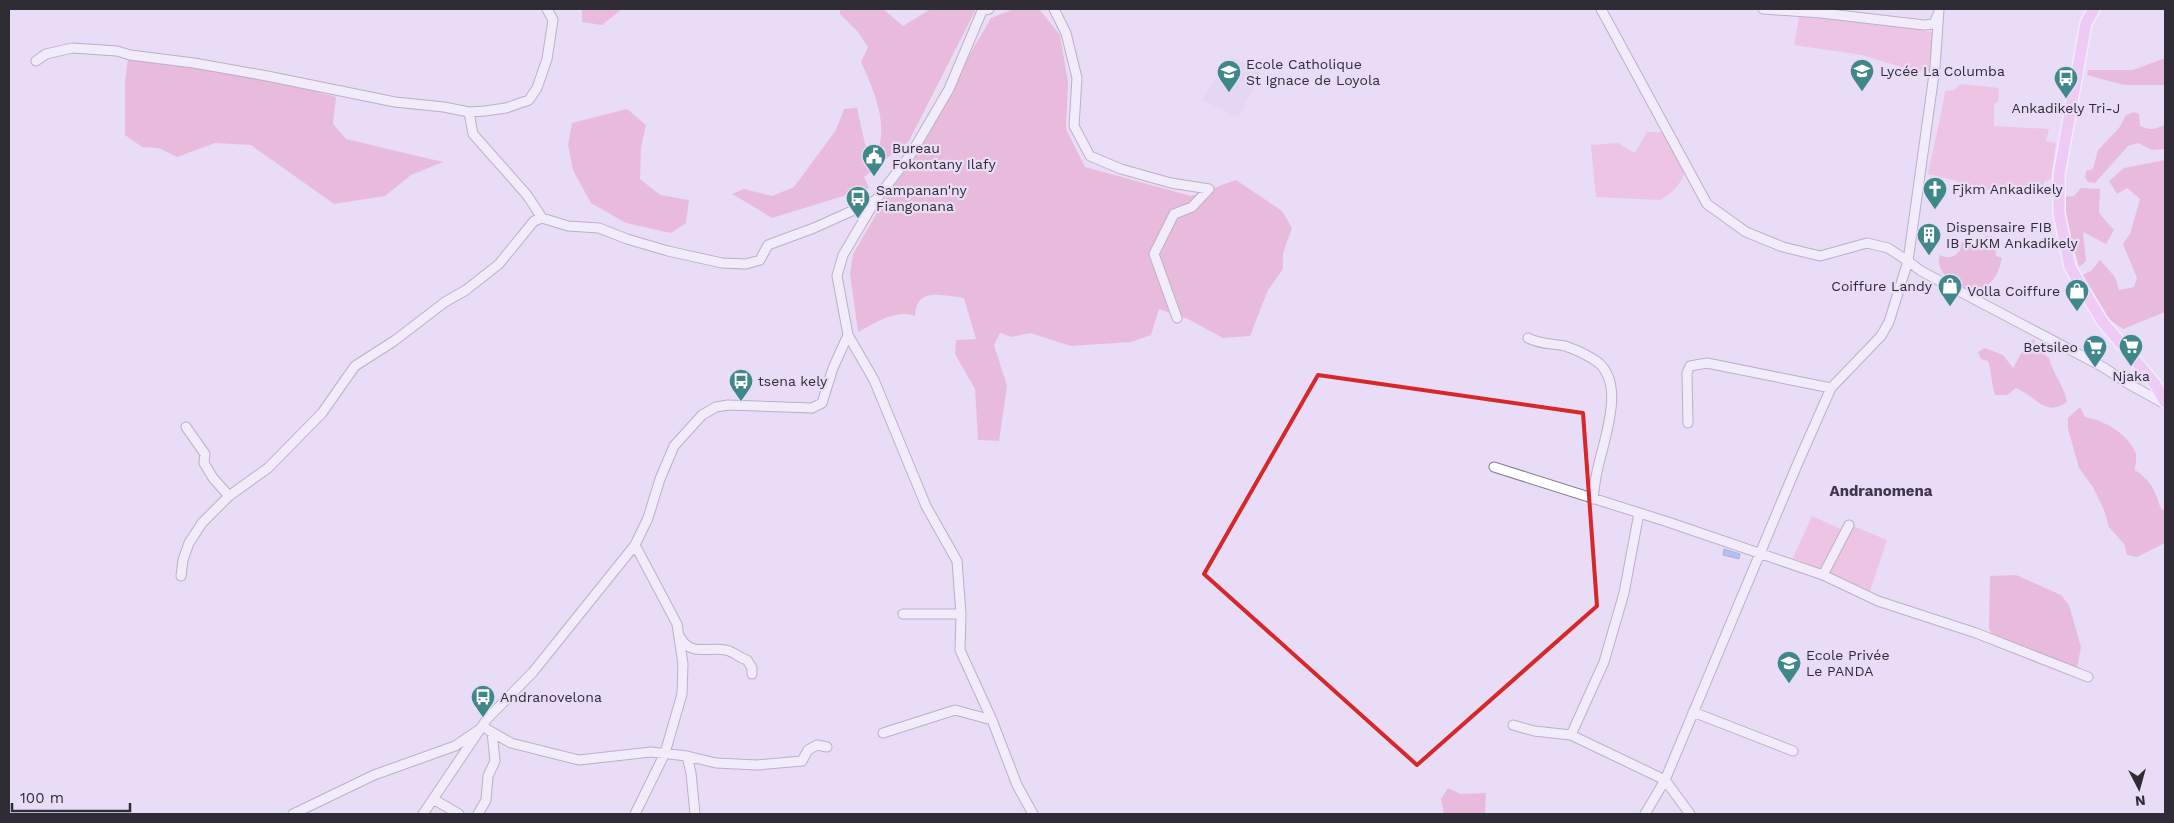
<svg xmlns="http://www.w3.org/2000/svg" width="2174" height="823" viewBox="0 0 2174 823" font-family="'Work Sans',sans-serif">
  <rect width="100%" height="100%" fill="#e8dcf6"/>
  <path fill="#e0d1f2" d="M 1231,57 L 1259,69 L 1254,87 L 1238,118 L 1202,100 Z"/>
  <path fill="#f7a6ce" d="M 1799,17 L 1895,25 L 1932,32 L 1932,71 L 1911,70 L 1862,55 L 1794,45 Z
    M 1961,84 L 1999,88 L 1998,102 L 1994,104 L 1994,126 L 2049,129 L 2046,141 L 2056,143 L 2051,179 L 2044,182 L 2044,186 L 1995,190 L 1973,187 L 1953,180 L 1928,174 C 1933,146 1941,120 1945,91 L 1954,90 Z
    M 1647,132 L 1664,132 L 1685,171 C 1681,184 1672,194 1660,200 L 1596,197 L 1591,145 L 1618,143 L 1635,153 Z
    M 1812,516 L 1849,533 L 1853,526 L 1887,540 L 1870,591 L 1793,558 Z"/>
  <path fill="#e993be" d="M 582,9 L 622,9 L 602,25 L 582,22 Z
    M 840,9 L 883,9 L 903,26 L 931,9 L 976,9 L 909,141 L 864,177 L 869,188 L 772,218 L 751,205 L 732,194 L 744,189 L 772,196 L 794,187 L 836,130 L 844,109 L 857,108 L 868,157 L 877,152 C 889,124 873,88 861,62 L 868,47 L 858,32 L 840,14 Z
    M 1014,9 L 1039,9 L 1060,35 L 1068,82 L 1066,129 L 1085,167 L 1191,196 L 1236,180 L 1282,211 L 1292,228 L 1283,253 L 1283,269 L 1268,290 L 1250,336 L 1223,338 L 1188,319 L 1159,309 L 1151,335 L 1131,342 L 1071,346 L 1030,333 L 1012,337 L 1000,333 L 994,345 L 1007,386 L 999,441 L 978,440 L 975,389 L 955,354 L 956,340 L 976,339 L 964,298 C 944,296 916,286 915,316 C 895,309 876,323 858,332 L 850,274 L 853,254 L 991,18 Z
    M 128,58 L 146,58 L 272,80 L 336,97 L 333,124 L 346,139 L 443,162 L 411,175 L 385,196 L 334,204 L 251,145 L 215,143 L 177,157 L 159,148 L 142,147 L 125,135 L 125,83 Z
    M 2165,58 L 2165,85 L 2124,85 L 2087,75 L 2088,70 L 2133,70 Z
    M 627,109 L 646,125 L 641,147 L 640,179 L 660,195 L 689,200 L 686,223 L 671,233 L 626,223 L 591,203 L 573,170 L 568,145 L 572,123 Z
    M 2134,112 L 2139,114 L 2140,126 C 2151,131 2155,129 2165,125 L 2165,149 L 2152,150 L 2138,143 L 2128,146 L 2095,183 L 2088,182 L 2085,177 L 2086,171 L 2093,169 L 2098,150 L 2119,128 L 2126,115 Z
    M 2165,160 L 2165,312 L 2123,329 L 2110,320 L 2082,275 L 2091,271 L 2100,260 L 2115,277 L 2119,290 L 2134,287 L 2137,278 L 2123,244 L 2130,234 L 2140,199 L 2127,188 L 2117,194 L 2109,181 L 2124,168 Z
    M 2081,188 L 2100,189 L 2099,213 L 2114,230 L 2106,244 L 2083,232 L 2086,261 L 2079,267 L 2066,219 L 2062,197 L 2074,196 Z
    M 1987,236 L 1994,237 L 1996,256 L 2002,258 C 1996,283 1989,288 1964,292 C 1952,285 1934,269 1940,255 C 1949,259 1954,258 1960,250 L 1962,242 L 1974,244 Z
    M 2034,338 L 2035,347 L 2049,358 C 2053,374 2063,383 2067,402 C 2045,418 2036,396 2016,388 L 2007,395 L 1995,395 C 1991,384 1992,372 1988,361 L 1981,359 L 1978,352 L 1985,348 L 2003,355 L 2013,368 L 2024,348 L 2028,347 Z
    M 2080,407 L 2085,417 C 2104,420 2129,434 2136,454 C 2137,458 2135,465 2135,470 C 2153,483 2154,489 2161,509 L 2165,511 L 2165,543 L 2137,557 L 2127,555 L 2124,544 L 2109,527 L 2104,510 L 2093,487 L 2079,468 L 2068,429 L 2068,418 Z
    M 2016,575 L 2061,595 L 2069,605 L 2081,647 L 2076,673 L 1992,635 L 1989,628 L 1990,576 Z
    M 1448,788 L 1461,794 L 1486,793 L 1485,814 L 1444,814 L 1441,799 Z"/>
  <path fill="#759de6" stroke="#607bb1" d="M 1724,549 L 1740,554 L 1739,559 L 1723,555 Z"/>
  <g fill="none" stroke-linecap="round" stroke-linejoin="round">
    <defs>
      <path id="minor" d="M 1054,9 L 1066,33 L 1077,78 L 1074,126 L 1090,156 L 1121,169 L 1171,183 L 1209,189 L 1192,207 L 1174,214 L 1154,254 L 1177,318
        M 1601,9 L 1707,204 L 1746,232 L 1783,247 L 1820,256 L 1867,243 L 1888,248 L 1908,261 L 1921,271 L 2103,367 L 2127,383 L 2165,404
        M 1763,9 L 1821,13 L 1924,25 L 1934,24 L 1937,16
        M 36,61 L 46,54 L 72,48 L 117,51 L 130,55 L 194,63 L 267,76 L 395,102 L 444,107 L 469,112 L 485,111 L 506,108 L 529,100 L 537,88 L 547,59 L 553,20 L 547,9
        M 469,112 L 473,134 L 527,195 L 542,218
        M 848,335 L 874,380 L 926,506 L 957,561 L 961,614 L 960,650 L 992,720 L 1017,785 L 1033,814
        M 1528,338 C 1542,345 1551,343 1565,346 C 1574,349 1585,354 1593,359 C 1629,379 1603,441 1597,472 C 1595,481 1594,490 1593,499
        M 1688,423 L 1687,373 L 1690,366 L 1707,363 L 1831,388
        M 186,427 L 205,454 L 204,463 L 213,478 L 229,496
        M 1494,467 L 1668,522 L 1823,575 L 1878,601 L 1976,633 L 2088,677
        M 635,545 L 677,624 L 683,664 L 682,694 L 665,753 L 635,814
        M 1823,575 L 1849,525
        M 181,576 L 183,560 L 189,543 L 202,523 L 229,496 L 268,468 L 322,413 L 355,366 L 394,341 L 445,302 L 466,290 L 499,264 L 534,221 L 542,218 L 568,226 L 599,228 L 627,239 L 668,251 L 722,263 L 746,264 L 760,260 L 768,245 L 814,228 L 874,201
        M 903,614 L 961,614
        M 680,637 C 691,658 711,645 729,651 C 735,653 740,658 747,660 L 752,668 L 752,674
        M 1693,712 L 1793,751
        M 1513,725 L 1534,731 L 1571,735 L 1665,780 L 1690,814
        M 883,733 L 955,710 L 992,720
        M 1571,735 L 1604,662 L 1624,593 L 1639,513
        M 687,756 L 691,773 L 695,814
        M 433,799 L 459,814
        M 293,814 L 374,775 L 455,746 L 483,727 L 511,743 L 579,760 L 651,752 L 687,756 L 716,763 L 757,765 L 802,761 L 808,750 L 817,745 L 827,747
        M 423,814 L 487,719 L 533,672 L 635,545 L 648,518 L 660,479 L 674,446 L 702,415 L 716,407 L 728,405 L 812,408 L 822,403 L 833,368 L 848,335 L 837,276 L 843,255 L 875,201 L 911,154 L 949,89 L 982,11 L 989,9
        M 478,814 L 486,800 L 488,776 L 495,761 L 492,732
        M 1645,814 L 1665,780 L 1797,465 L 1831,388 L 1881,336 L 1889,322 L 1908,261 L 1935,67 L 1939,9"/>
      <path id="major" d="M 2094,9 L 2086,23 L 2059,175 L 2059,213 L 2070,267 L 2102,321 L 2155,384 L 2165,402"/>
    </defs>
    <use href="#minor" stroke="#857a92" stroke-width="11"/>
    <use href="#major" stroke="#fff" stroke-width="14"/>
    <use href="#minor" stroke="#fff" stroke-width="9"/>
    <use href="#major" stroke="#f4b6f4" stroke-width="11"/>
  </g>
  <path d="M0 0H2174V823H0ZM 1318,375 L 1583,413 L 1597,606 L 1417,765 L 1204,574 Z" fill="#e8dcf6" fill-opacity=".55" fill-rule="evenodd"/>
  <path fill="none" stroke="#d62828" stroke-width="4" stroke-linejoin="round" d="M 1318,375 L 1583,413 L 1597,606 L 1417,765 L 1204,574 Z"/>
  <defs>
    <symbol id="school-pin" viewBox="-11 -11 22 30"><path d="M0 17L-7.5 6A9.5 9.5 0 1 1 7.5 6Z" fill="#3f8788" stroke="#e8dcf6"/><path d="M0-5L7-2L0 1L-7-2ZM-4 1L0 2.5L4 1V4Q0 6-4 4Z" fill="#fff"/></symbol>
    <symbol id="bus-pin" viewBox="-11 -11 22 30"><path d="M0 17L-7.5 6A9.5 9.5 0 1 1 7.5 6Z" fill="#3f8788" stroke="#e8dcf6"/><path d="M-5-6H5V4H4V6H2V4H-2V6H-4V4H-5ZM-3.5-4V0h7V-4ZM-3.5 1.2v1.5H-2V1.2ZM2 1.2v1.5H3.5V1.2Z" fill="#fff"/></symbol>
    <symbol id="civic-pin" viewBox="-11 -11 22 30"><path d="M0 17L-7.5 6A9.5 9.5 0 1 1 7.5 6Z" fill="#3f8788" stroke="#e8dcf6"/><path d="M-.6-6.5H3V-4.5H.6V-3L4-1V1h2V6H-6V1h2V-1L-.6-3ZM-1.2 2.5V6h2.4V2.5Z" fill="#fff"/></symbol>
    <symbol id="church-pin" viewBox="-11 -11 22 30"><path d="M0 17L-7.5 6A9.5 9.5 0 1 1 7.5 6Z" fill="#3f8788" stroke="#e8dcf6"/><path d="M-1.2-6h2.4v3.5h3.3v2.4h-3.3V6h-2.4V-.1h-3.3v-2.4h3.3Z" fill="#fff"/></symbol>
    <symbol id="building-pin" viewBox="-11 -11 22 30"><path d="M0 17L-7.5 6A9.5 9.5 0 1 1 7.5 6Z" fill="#3f8788" stroke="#e8dcf6"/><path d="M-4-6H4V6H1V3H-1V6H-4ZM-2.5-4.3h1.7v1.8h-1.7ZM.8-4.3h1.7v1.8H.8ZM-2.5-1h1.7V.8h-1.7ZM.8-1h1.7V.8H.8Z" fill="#fff"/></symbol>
    <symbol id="shop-pin" viewBox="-11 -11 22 30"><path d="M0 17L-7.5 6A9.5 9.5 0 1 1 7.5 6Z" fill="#3f8788" stroke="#e8dcf6"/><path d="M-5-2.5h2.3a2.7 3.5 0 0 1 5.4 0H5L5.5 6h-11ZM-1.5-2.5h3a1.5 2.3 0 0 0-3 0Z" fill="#fff"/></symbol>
    <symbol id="supermarket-pin" viewBox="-11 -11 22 30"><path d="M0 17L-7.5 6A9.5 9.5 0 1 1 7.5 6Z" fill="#3f8788" stroke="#e8dcf6"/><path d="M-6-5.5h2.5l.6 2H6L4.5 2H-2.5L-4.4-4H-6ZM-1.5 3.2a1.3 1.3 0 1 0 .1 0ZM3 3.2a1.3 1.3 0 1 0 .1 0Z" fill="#fff"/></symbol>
  </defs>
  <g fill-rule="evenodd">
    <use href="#school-pin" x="1848" y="57" width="28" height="38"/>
    <use href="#school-pin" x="1215" y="58" width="28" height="38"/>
    <use href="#bus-pin" x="2052" y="64" width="28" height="38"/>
    <use href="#civic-pin" x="860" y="142" width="28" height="38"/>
    <use href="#church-pin" x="1921" y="175" width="28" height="38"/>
    <use href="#bus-pin" x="844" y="184" width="28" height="38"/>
    <use href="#building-pin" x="1915" y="221" width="28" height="38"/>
    <use href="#shop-pin" x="1936" y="272" width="28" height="38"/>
    <use href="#shop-pin" x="2063" y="277" width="28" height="38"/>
    <use href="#supermarket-pin" x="2117" y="332" width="28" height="38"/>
    <use href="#supermarket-pin" x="2081" y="333" width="28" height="38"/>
    <use href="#bus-pin" x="727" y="367" width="28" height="38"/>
    <use href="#school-pin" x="1775" y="649" width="28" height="38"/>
    <use href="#bus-pin" x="469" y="683" width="28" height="38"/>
  </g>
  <g text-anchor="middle" stroke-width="4.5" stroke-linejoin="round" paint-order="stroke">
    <g font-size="14" fill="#302c36" stroke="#e8dcf6" text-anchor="start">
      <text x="1246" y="69">Ecole Catholique<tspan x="1246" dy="16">St Ignace de Loyola</tspan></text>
      <text x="1880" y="76">Lycée La Columba</text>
      <text x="2066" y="113" text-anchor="middle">Ankadikely Tri-J</text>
      <text x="892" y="153">Bureau<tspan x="892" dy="16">Fokontany Ilafy</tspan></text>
      <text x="1952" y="194">Fjkm Ankadikely</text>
      <text x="876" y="195">Sampanan'ny<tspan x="876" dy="16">Fiangonana</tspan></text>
      <text x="1946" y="232">Dispensaire FIB<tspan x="1946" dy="16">IB FJKM Ankadikely</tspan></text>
      <text x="1932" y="291" text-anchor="end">Coiffure Landy</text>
      <text x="2060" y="296" text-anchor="end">Volla Coiffure</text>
      <text x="2078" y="352" text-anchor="end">Betsileo</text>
      <text x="2131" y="381" text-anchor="middle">Njaka</text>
      <text x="758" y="386">tsena kely</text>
      <text x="1806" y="660">Ecole Privée<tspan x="1806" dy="16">Le PANDA</tspan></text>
      <text x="500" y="702">Andranovelona</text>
    </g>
    <g font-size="15" font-weight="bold" fill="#3f364a" stroke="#e8dcf6">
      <text x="1881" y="496">Andranomena</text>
    </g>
  </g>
  <rect width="2174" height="823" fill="none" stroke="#302c36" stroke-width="20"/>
  <g transform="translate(2139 788) rotate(174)" stroke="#e8dcf6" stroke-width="4" paint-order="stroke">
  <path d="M0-4L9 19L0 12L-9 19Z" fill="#302c36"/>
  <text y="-8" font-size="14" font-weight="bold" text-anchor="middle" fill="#302c36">N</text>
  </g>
  <path d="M12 803v8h118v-8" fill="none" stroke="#302c36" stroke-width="2.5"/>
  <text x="20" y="803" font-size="15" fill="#302c36" stroke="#e8dcf6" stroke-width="4" paint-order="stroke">100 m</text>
</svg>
